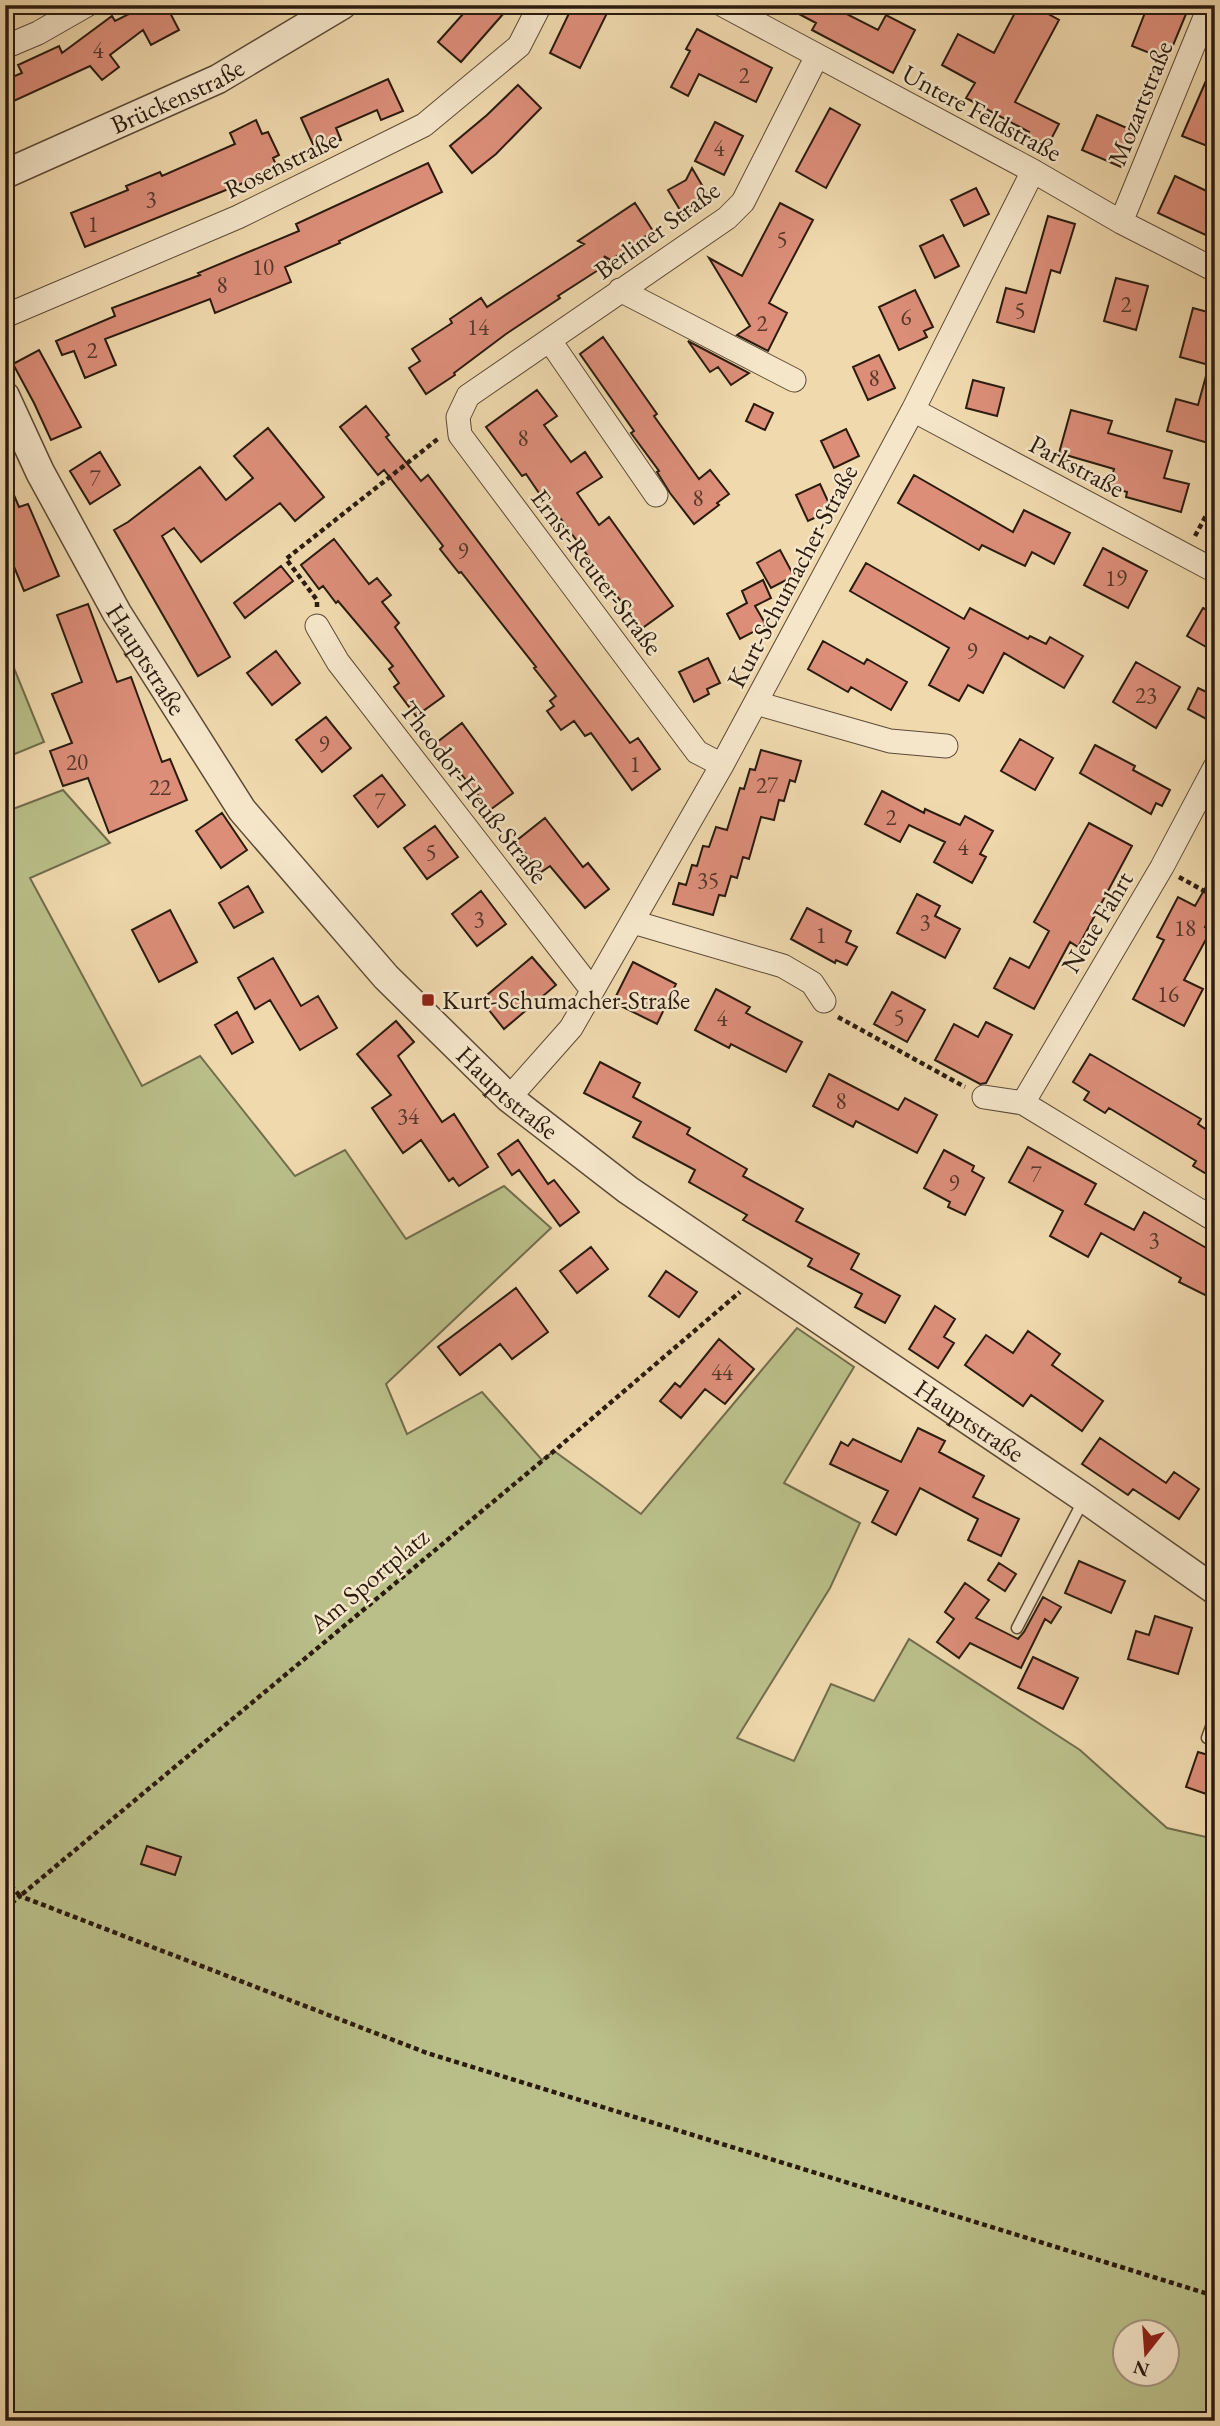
<svg xmlns="http://www.w3.org/2000/svg" width="1220" height="2426" viewBox="0 0 1220 2426" font-family="'EB Garamond',serif">
  <rect width="100%" height="100%" fill="#efd9ad"/>
  <filter id="stains"><feTurbulence type="fractalNoise" baseFrequency=".00286" numOctaves="4"/><feColorMatrix values="0 0 0 0 .2 0 0 0 0 .09 0 0 0 0 .02 0 0 0 .5 -.17"/></filter>
  <radialGradient id="worn" r=".72"><stop offset=".6" stop-color="#630" stop-opacity="0"/><stop offset="1" stop-color="#630" stop-opacity=".3"/></radialGradient>
  <path fill="#babf89" stroke="#726d4c" stroke-width="2" fill-rule="evenodd" d="M 5,646 L 44,742 L 5,758 Z
    M 63,790 L 110,843 L 30,878 L 142,1086 L 200,1056 L 295,1176 L 345,1150 L 406,1239 L 504,1186 L 551,1228 L 386,1384 L 407,1434 L 482,1392 L 542,1460 L 554,1451 L 641,1514 L 797,1328 L 854,1367 L 784,1483 L 860,1523 L 830,1588 L 737,1738 L 794,1761 L 831,1684 L 874,1701 L 909,1639 L 1080,1750 L 1167,1828 L 1215,1839 L 1215,2421 L 5,2421 L 5,812 ZM 1126,2332 L 1168,2332 L 1168,2374 L 1126,2374 Z"/>
  <path fill="#dc8e79" stroke="#2b1b0f" stroke-width="2" d="M 147,5 L 166,5 L 179,30 L 151,45 L 143,30 L 110,55 L 119,67 L 102,80 L 90,66 L 5,105 L 5,80 L 22,73 L 18,65 L 59,46 L 62,53 L 112,16 L 115,21 Z
    M 471,5 L 511,5 L 461,62 L 438,42 Z
    M 573,5 L 611,5 L 580,68 L 550,53 Z
    M 782,5 L 829,5 L 878,30 L 886,15 L 915,30 L 893,73 L 812,30 L 816,23 Z
    M 1019,5 L 1032,5 L 1059,20 L 1015,102 L 1059,124 L 1047,147 L 1026,137 L 1029,132 L 966,98 L 975,83 L 942,65 L 958,34 L 994,53 Z
    M 1148,5 L 1165,5 L 1186,14 L 1167,60 L 1132,46 Z
    M 697,29 L 772,68 L 756,102 L 699,74 L 688,96 L 671,87 L 690,51 L 686,49 Z
    M 1215,60 L 1215,149 L 1182,136 Z
    M 388,79 L 403,111 L 381,120 L 377,110 L 336,128 L 341,140 L 316,151 L 301,118 Z
    M 518,85 L 541,108 L 496,154 L 472,173 L 450,146 L 487,115 Z
    M 830,108 L 860,125 L 826,188 L 796,171 Z
    M 1097,115 L 1136,132 L 1121,167 L 1082,150 Z
    M 256,120 L 262,134 L 268,132 L 279,155 L 273,158 L 278,169 L 85,247 L 71,213 L 128,190 L 126,186 L 160,172 L 162,176 L 235,144 L 230,133 Z
    M 715,122 L 743,136 L 724,175 L 695,161 Z
    M 428,163 L 442,192 L 339,241 L 340,243 L 285,267 L 291,282 L 215,313 L 210,299 L 105,339 L 116,365 L 85,378 L 74,351 L 62,355 L 56,341 L 115,316 L 112,308 L 200,275 L 198,273 L 299,231 L 296,224 Z
    M 692,168 L 710,199 L 683,215 L 668,190 L 686,180 Z
    M 1175,176 L 1215,195 L 1215,227 L 1210,237 L 1158,213 Z
    M 976,188 L 989,214 L 964,226 L 951,200 Z
    M 635,203 L 653,231 L 611,260 L 604,256 L 608,262 L 602,265 L 603,267 L 558,296 L 560,298 L 506,334 L 454,373 L 455,375 L 426,394 L 409,368 L 420,361 L 412,349 L 452,323 L 450,319 L 481,298 L 487,307 L 584,244 L 578,241 Z
    M 780,203 L 813,220 L 769,303 L 787,313 L 768,351 L 737,335 L 750,326 L 709,258 L 742,276 Z
    M 1048,216 L 1075,224 L 1060,273 L 1051,270 L 1034,332 L 997,322 L 1006,288 L 1026,293 Z
    M 943,235 L 959,266 L 935,278 L 920,246 Z
    M 1116,278 L 1148,286 L 1136,330 L 1104,321 Z
    M 915,290 L 933,327 L 924,331 L 927,337 L 899,350 L 879,307 Z
    M 1193,308 L 1215,314 L 1215,445 L 1167,431 L 1176,399 L 1198,405 L 1209,365 L 1180,357 Z
    M 603,337 L 657,414 L 654,416 L 699,479 L 710,470 L 729,494 L 717,503 L 719,505 L 694,524 L 670,493 L 657,472 L 659,471 L 631,433 L 634,431 L 580,354 Z
    M 688,341 L 749,373 L 731,385 L 718,367 L 710,372 Z
    M 39,350 L 81,427 L 51,440 L 34,403 L 13,364 Z
    M 879,355 L 895,388 L 868,400 L 853,367 Z
    M 973,380 L 1004,388 L 997,416 L 966,408 Z
    M 537,390 L 557,416 L 544,425 L 571,462 L 585,452 L 602,477 L 577,493 L 599,525 L 609,517 L 673,606 L 641,629 L 561,519 L 558,521 L 526,474 L 522,476 L 486,427 Z
    M 754,404 L 773,413 L 765,430 L 746,421 Z
    M 366,406 L 389,435 L 386,437 L 421,481 L 428,475 L 630,743 L 638,738 L 660,769 L 632,790 L 591,733 L 585,736 L 574,721 L 561,730 L 547,711 L 554,706 L 550,701 L 556,696 L 534,668 L 536,667 L 461,572 L 459,573 L 440,549 L 443,546 L 384,470 L 378,475 L 340,427 Z
    M 1071,410 L 1112,421 L 1108,433 L 1172,451 L 1164,478 L 1189,484 L 1181,512 L 1126,497 L 1127,492 L 1109,487 L 1114,469 L 1059,453 Z
    M 268,428 L 324,497 L 295,521 L 280,503 L 201,562 L 174,528 L 162,536 L 230,657 L 198,676 L 114,530 L 128,522 L 200,467 L 226,500 L 253,478 L 234,456 Z
    M 846,429 L 859,456 L 834,468 L 821,441 Z
    M 100,452 L 120,485 L 90,504 L 70,471 Z
    M 5,474 L 19,507 L 28,504 L 59,576 L 24,591 L 5,545 Z
    M 914,475 L 1013,532 L 1024,510 L 1070,533 L 1054,564 L 1032,552 L 1025,566 L 982,545 L 979,550 L 898,503 Z
    M 820,484 L 832,510 L 808,521 L 796,495 Z
    M 334,539 L 369,584 L 377,578 L 391,595 L 382,602 L 399,623 L 395,627 L 444,696 L 416,716 L 394,687 L 399,683 L 389,669 L 393,666 L 338,601 L 336,603 L 323,586 L 319,589 L 301,565 Z
    M 1103,548 L 1147,571 L 1128,608 L 1084,585 Z
    M 780,550 L 794,576 L 771,588 L 757,563 Z
    M 866,563 L 964,619 L 970,608 L 1028,639 L 1030,636 L 1046,644 L 1050,637 L 1083,656 L 1064,688 L 1004,653 L 983,693 L 968,685 L 959,701 L 929,685 L 949,648 L 850,591 Z
    M 281,566 L 293,581 L 245,618 L 234,603 Z
    M 763,580 L 771,598 L 755,606 L 766,625 L 740,639 L 727,614 L 747,603 L 742,591 Z
    M 88,604 L 117,682 L 131,677 L 162,762 L 170,759 L 187,800 L 109,833 L 88,778 L 63,786 L 50,751 L 72,743 L 52,694 L 82,682 L 57,615 Z
    M 1203,608 L 1215,614 L 1215,652 L 1187,636 Z
    M 823,641 L 864,664 L 867,659 L 907,682 L 891,710 L 851,687 L 848,692 L 808,669 Z
    M 276,651 L 300,683 L 272,705 L 247,673 Z
    M 708,658 L 720,683 L 707,689 L 709,694 L 694,702 L 679,672 Z
    M 1136,662 L 1180,687 L 1156,728 L 1113,702 Z
    M 1198,688 L 1215,696 L 1215,708 L 1208,720 L 1188,709 Z
    M 326,717 L 351,748 L 322,772 L 296,740 Z
    M 462,723 L 513,793 L 490,810 L 436,743 Z
    M 1020,739 L 1053,758 L 1035,790 L 1001,771 Z
    M 1095,745 L 1135,766 L 1133,770 L 1170,790 L 1162,806 L 1156,803 L 1151,814 L 1080,773 Z
    M 761,750 L 801,761 L 795,782 L 790,780 L 784,801 L 779,800 L 774,820 L 761,817 L 749,859 L 743,857 L 737,878 L 731,876 L 725,896 L 719,895 L 713,915 L 673,904 L 679,883 L 686,885 L 692,865 L 697,866 L 703,846 L 709,847 L 716,827 L 727,830 L 740,788 L 744,789 L 750,769 L 755,770 Z
    M 382,775 L 405,805 L 378,827 L 354,796 Z
    M 882,791 L 924,813 L 925,809 L 960,825 L 965,816 L 993,831 L 980,854 L 986,857 L 972,883 L 934,862 L 945,842 L 909,825 L 900,842 L 865,824 Z
    M 222,813 L 247,850 L 221,868 L 196,831 Z
    M 545,818 L 583,867 L 588,863 L 609,889 L 585,908 L 550,866 L 540,873 L 516,841 Z
    M 1089,823 L 1132,846 L 1078,947 L 1070,942 L 1034,1009 L 994,988 L 1010,958 L 1029,968 L 1049,931 L 1034,922 Z
    M 435,826 L 458,857 L 427,879 L 404,848 Z
    M 1215,871 L 1215,909 L 1205,927 L 1211,930 L 1184,980 L 1203,989 L 1184,1026 L 1133,999 L 1164,940 L 1157,937 L 1178,897 L 1195,906 Z
    M 248,886 L 263,912 L 234,928 L 219,903 Z
    M 481,891 L 506,924 L 477,946 L 452,914 Z
    M 917,894 L 940,906 L 935,916 L 960,929 L 945,958 L 897,933 Z
    M 807,908 L 851,931 L 846,942 L 857,947 L 847,965 L 836,960 L 835,963 L 791,939 Z
    M 170,910 L 197,962 L 159,982 L 132,930 Z
    M 532,957 L 556,985 L 504,1029 L 481,1000 Z
    M 273,958 L 301,1006 L 318,996 L 337,1028 L 300,1050 L 270,1000 L 255,1009 L 238,978 Z
    M 633,962 L 676,984 L 657,1024 L 613,1002 Z
    M 716,989 L 750,1007 L 746,1013 L 802,1042 L 786,1072 L 731,1044 L 729,1048 L 695,1030 Z
    M 892,992 L 925,1010 L 907,1042 L 874,1024 Z
    M 237,1012 L 253,1042 L 232,1054 L 215,1025 Z
    M 396,1021 L 414,1042 L 398,1056 L 442,1122 L 454,1114 L 488,1167 L 459,1186 L 453,1178 L 449,1181 L 421,1140 L 403,1153 L 372,1108 L 391,1095 L 357,1054 Z
    M 986,1022 L 1012,1035 L 986,1083 L 980,1084 L 935,1060 L 954,1024 L 978,1037 Z
    M 1090,1054 L 1201,1119 L 1198,1124 L 1213,1134 L 1215,1131 L 1215,1179 L 1193,1166 L 1196,1161 L 1109,1108 L 1105,1113 L 1084,1100 L 1089,1092 L 1073,1082 Z
    M 600,1062 L 640,1083 L 633,1097 L 690,1128 L 687,1134 L 747,1169 L 743,1176 L 803,1209 L 796,1221 L 859,1254 L 851,1269 L 900,1296 L 885,1323 L 855,1307 L 862,1294 L 808,1266 L 812,1259 L 743,1220 L 747,1215 L 689,1182 L 695,1170 L 633,1137 L 641,1122 L 584,1093 Z
    M 829,1074 L 898,1110 L 905,1098 L 937,1115 L 917,1153 L 856,1121 L 853,1127 L 813,1106 Z
    M 518,1140 L 548,1184 L 554,1180 L 579,1212 L 560,1226 L 519,1170 L 512,1175 L 498,1154 Z
    M 1028,1147 L 1096,1184 L 1085,1204 L 1134,1230 L 1144,1212 L 1215,1253 L 1215,1300 L 1179,1282 L 1181,1278 L 1101,1233 L 1088,1257 L 1050,1236 L 1063,1211 L 1009,1182 Z
    M 944,1150 L 974,1166 L 972,1171 L 984,1178 L 965,1215 L 948,1207 L 950,1202 L 924,1188 Z
    M 591,1247 L 608,1269 L 577,1293 L 560,1271 Z
    M 666,1271 L 697,1292 L 679,1317 L 649,1296 Z
    M 516,1288 L 548,1332 L 512,1359 L 500,1344 L 460,1375 L 438,1347 Z
    M 935,1306 L 955,1319 L 944,1337 L 954,1343 L 938,1368 L 909,1349 Z
    M 1028,1331 L 1060,1354 L 1052,1365 L 1103,1401 L 1082,1431 L 1031,1395 L 1023,1406 L 965,1365 L 986,1335 L 1013,1353 Z
    M 719,1339 L 754,1369 L 725,1404 L 705,1389 L 681,1418 L 660,1401 L 675,1383 L 680,1387 Z
    M 918,1428 L 945,1441 L 939,1452 L 984,1476 L 973,1497 L 1019,1519 L 1001,1556 L 968,1540 L 978,1519 L 920,1488 L 896,1535 L 872,1522 L 888,1491 L 830,1464 L 841,1442 L 848,1446 L 853,1439 L 901,1462 Z
    M 1100,1438 L 1166,1483 L 1174,1472 L 1199,1489 L 1179,1519 L 1133,1489 L 1128,1495 L 1082,1464 Z
    M 1079,1561 L 1125,1581 L 1111,1613 L 1065,1593 Z
    M 999,1563 L 1016,1574 L 1005,1591 L 988,1580 Z
    M 965,1583 L 989,1600 L 976,1618 L 1018,1639 L 1024,1632 L 1043,1597 L 1061,1607 L 1051,1623 L 1045,1619 L 1021,1668 L 970,1643 L 959,1658 L 937,1642 L 954,1619 L 945,1612 Z
    M 1155,1616 L 1192,1628 L 1178,1674 L 1128,1659 L 1136,1631 L 1149,1635 Z
    M 1033,1657 L 1078,1678 L 1063,1709 L 1018,1688 Z
    M 1198,1752 L 1215,1757 L 1215,1797 L 1186,1787 Z
    M 147,1846 L 181,1857 L 175,1875 L 141,1864 Z"/>
  <g fill="none" stroke-linecap="round" stroke-linejoin="round">
    <defs>
      <path id="service" d="M 1017,1628 L 1083,1501
        M 1207,1738 L 1215,1716"/>
      <path id="minor" d="M 723,5 L 1033,171 L 1121,222 L 1215,270
        M 5,47 L 38,33 L 87,5
        M 1121,222 L 1210,5
        M 620,290 L 794,380
        M 5,316 L 238,217 L 424,125 L 519,46 L 540,5
        M 550,341 L 656,495
        M 913,410 L 1215,571
        M 317,626 L 338,662 L 592,990
        M 756,703 L 890,741 L 946,746
        M 722,765 L 697,752 L 460,435 L 458,417 L 468,396 L 727,218 L 743,202 L 817,56
        M 1215,767 L 1162,867 L 1023,1103 L 1215,1220
        M 633,922 L 783,966 L 812,983 L 824,1001
        M 984,1097 L 1023,1103
        M 509,1098 L 571,1028 L 722,765 L 913,410 L 1033,171"/>
      <g id="tertiary">
        <path id="s1" d="M 5,174 L 218,79 L 342,5"/>
        <path id="s2" d="M 5,396 L 40,472 L 117,613 L 242,810 L 386,977 L 509,1098 L 628,1190 L 1084,1498 L 1215,1590"/>
      </g>
    </defs>
    <use href="#service" stroke="#5c4a36" stroke-width="13"/>
    <use href="#minor" stroke="#5c4a36" stroke-width="25"/>
    <use href="#tertiary" stroke="#5c4a36" stroke-width="31"/>
    <path stroke="#2b1b0f" stroke-width="4.5" stroke-dasharray="5 3.5" stroke-linecap="butt" d="M 1195,536 L 1215,499
      M 317,607 L 317,600 L 286,559 L 439,438
      M 1179,877 L 1215,897
      M 838,1017 L 965,1087
      M 5,1879 L 20,1896 L 554,1451 L 740,1292
      M 5,1909 L 20,1896 L 427,2053 L 1215,2296"/>
    <use href="#service" stroke="#f5e6ca" stroke-width="10"/>
    <use href="#minor" stroke="#f5e6ca" stroke-width="23"/>
    <use href="#tertiary" stroke="#f5e6ca" stroke-width="28"/>
  </g>
  <rect fill="#8f2418" stroke="#f5e6ca" stroke-width="2.5" x="421" y="993" width="14" height="14" rx="3.5"/>
  <g text-anchor="middle" stroke-width="5" stroke-linejoin="round" paint-order="stroke">
    <g font-size="23" fill="#57382a">
      <text x="98" y="58">4</text>
      <text x="744" y="83">2</text>
      <text x="719" y="156">4</text>
      <text x="151" y="207">3</text>
      <text x="93" y="232">1</text>
      <text x="782" y="247">5</text>
      <text x="263" y="275">10</text>
      <text x="222" y="293">8</text>
      <text x="1126" y="312">2</text>
      <text x="1020" y="318">5</text>
      <text x="906" y="325">6</text>
      <text x="762" y="331">2</text>
      <text x="478" y="335">14</text>
      <text x="92" y="358">2</text>
      <text x="874" y="386">8</text>
      <text x="523" y="446">8</text>
      <text x="95" y="486">7</text>
      <text x="698" y="506">8</text>
      <text x="463" y="559">9</text>
      <text x="1116" y="586">19</text>
      <text x="972" y="659">9</text>
      <text x="1146" y="703">23</text>
      <text x="324" y="752">9</text>
      <text x="77" y="770">20</text>
      <text x="635" y="772">1</text>
      <text x="767" y="793">27</text>
      <text x="160" y="795">22</text>
      <text x="380" y="809">7</text>
      <text x="891" y="825">2</text>
      <text x="963" y="855">4</text>
      <text x="431" y="860">5</text>
      <text x="708" y="888">35</text>
      <text x="479" y="927">3</text>
      <text x="925" y="930">3</text>
      <text x="1185" y="936">18</text>
      <text x="821" y="943">1</text>
      <text x="1168" y="1002">16</text>
      <text x="899" y="1025">5</text>
      <text x="722" y="1026">4</text>
      <text x="841" y="1109">8</text>
      <text x="408" y="1124">34</text>
      <text x="1036" y="1182">7</text>
      <text x="954" y="1191">9</text>
      <text x="1154" y="1248">3</text>
      <text x="722" y="1380">44</text>
    </g>
    <g font-size="26" fill="#2b1b0f" stroke="#f5e6ca">
      <text dy="9" stroke="none"><textPath href="#s1" startOffset="189">Brückenstraße</textPath></text>
      <text transform="translate(1140 103) rotate(-68)" y="9">Mozartstraße</text>
      <text transform="translate(982 113) rotate(28)" y="9">Untere Feldstraße</text>
      <text transform="translate(281 164) rotate(-26)" y="9">Rosenstraße</text>
      <text transform="translate(657 230) rotate(-36)" y="9">Berliner Straße</text>
      <text transform="translate(1077 466) rotate(28)" y="9">Parkstraße</text>
      <text transform="translate(597 572) rotate(53)" y="9">Ernst-Reuter-Straße</text>
      <text transform="translate(792 576) rotate(-62)" y="9">Kurt-Schumacher-Straße</text>
      <text dy="9" stroke="none"><textPath href="#s2" startOffset="299">Hauptstraße</textPath></text>
      <text transform="translate(474 792) rotate(52)" y="9">Theodor-Heuß-Straße</text>
      <text transform="translate(1097 922) rotate(-59)" y="9">Neue Fahrt</text>
      <text dy="9" stroke="none"><textPath href="#s2" startOffset="866">Hauptstraße</textPath></text>
      <text dy="9" stroke="none"><textPath href="#s2" startOffset="1433">Hauptstraße</textPath></text>
      <text transform="translate(369 1580) rotate(-40)" y="9">Am Sportplatz</text>
    </g>
    <g font-size="26" fill="#2b1b0f" stroke="#f5e6ca" text-anchor="start">
      <text x="442" y="1009">Kurt-Schumacher-Straße</text>
    </g>
  </g>
  <rect width="1220" height="2426" fill="none" stroke="#efd9ad" stroke-width="28"/>
  <rect x="7" y="7" width="1206" height="2412" fill="none" stroke="#2b1b0f" stroke-width="3.5"/>
  <rect x="14" y="14" width="1192" height="2398" fill="none" stroke="#2b1b0f" stroke-width="2"/>
  <g transform="translate(1146 2353) rotate(197)"><circle r="33" fill="#f5e6ca" stroke="#a4957f" stroke-width="2"/>
  <path d="M0-5L12 26L0 18L-12 26Z" fill="#8f2418"/>
  <text y="-10" font-size="19" font-weight="bold" text-anchor="middle" fill="#2b1b0f">N</text>
  </g>
  <rect width="100%" height="100%" filter="url(#stains)"/>
  <rect width="100%" height="100%" fill="url(#worn)"/>
</svg>
